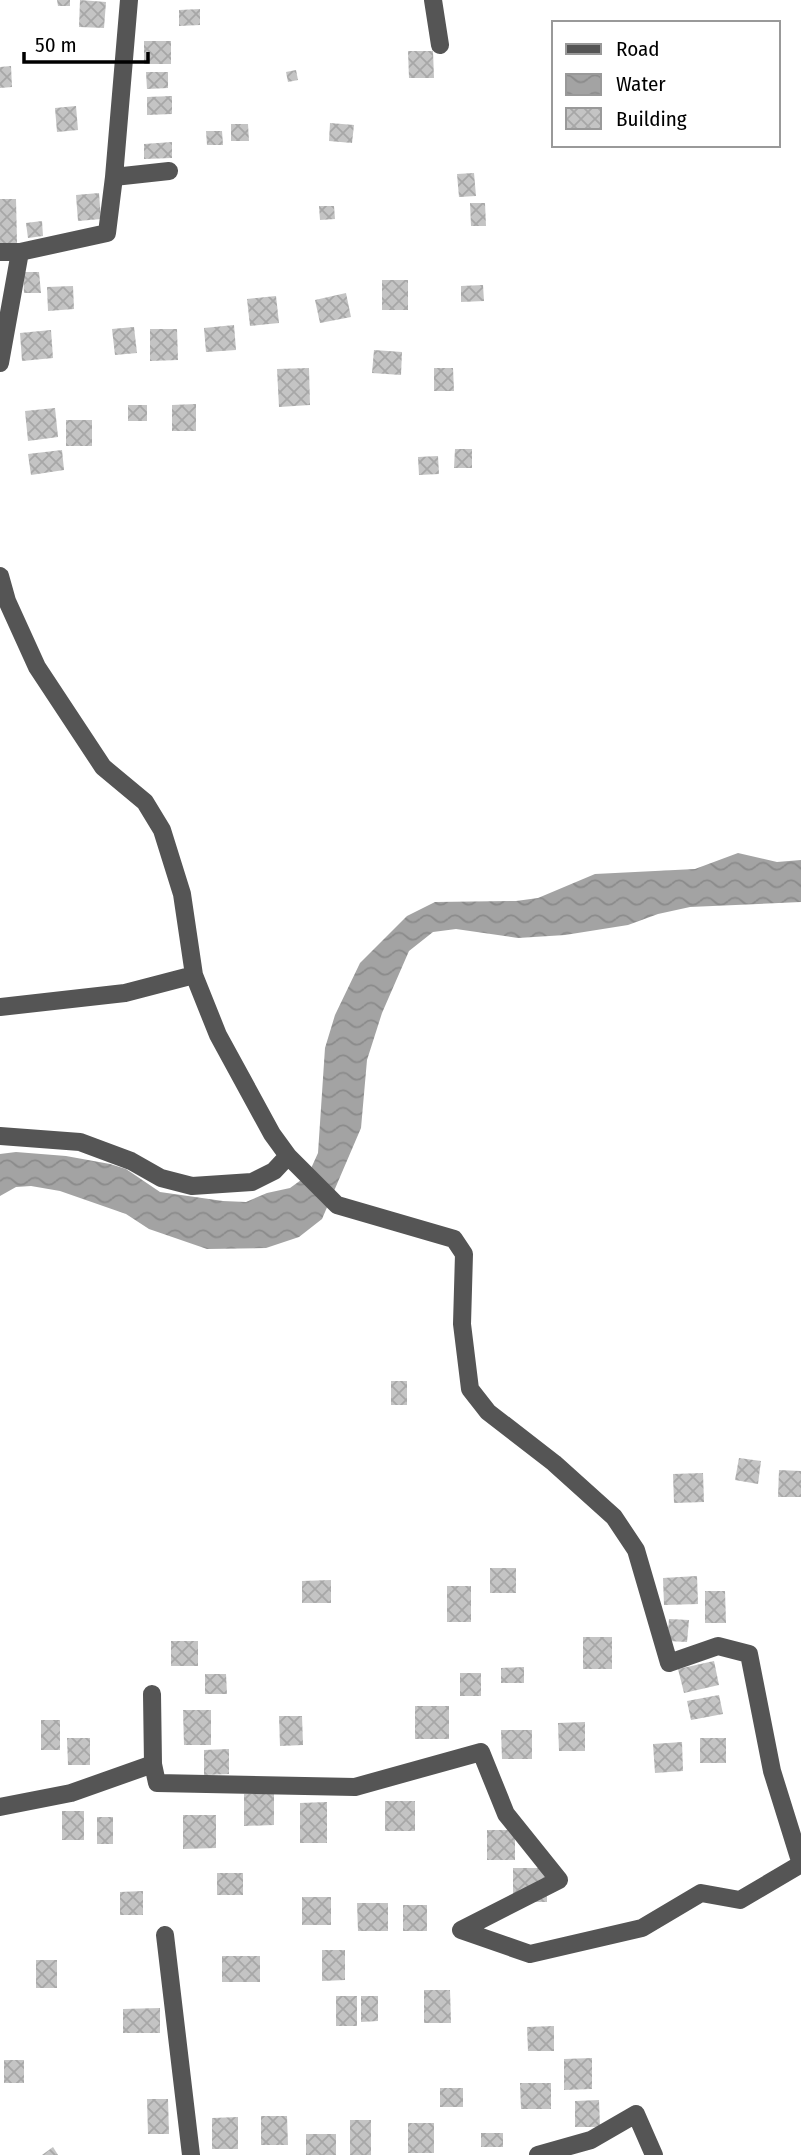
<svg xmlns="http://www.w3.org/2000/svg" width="801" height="2155" viewBox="0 0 801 2155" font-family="'Fira Sans Condensed',sans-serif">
  <defs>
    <pattern id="water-waves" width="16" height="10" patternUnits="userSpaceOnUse" patternTransform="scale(1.75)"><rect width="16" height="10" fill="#a3a3a3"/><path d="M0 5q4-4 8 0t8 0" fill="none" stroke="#8b8b8b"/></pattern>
    <pattern id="building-cross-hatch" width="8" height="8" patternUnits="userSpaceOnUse" patternTransform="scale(1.75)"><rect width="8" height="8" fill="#c4c4c4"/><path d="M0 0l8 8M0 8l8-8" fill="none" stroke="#a7a7a7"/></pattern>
  </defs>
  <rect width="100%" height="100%" fill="#fff"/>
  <path fill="url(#water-waves)" d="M 738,853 L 777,862 L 801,860 L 801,902 L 690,907 L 658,914 L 628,925 L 565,935 L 518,938 L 456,929 L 433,932 L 409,951 L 382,1013 L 367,1060 L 361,1128 L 322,1219 L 299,1237 L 266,1248 L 207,1249 L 149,1229 L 126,1214 L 60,1191 L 31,1186 L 16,1187 L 0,1196 L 0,1154 L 16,1152 L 66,1156 L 110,1164 L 126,1169 L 160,1192 L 223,1201 L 246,1202 L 267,1193 L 290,1188 L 308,1175 L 318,1153 L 325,1048 L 335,1015 L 360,963 L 407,916 L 435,902 L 516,901 L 538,898 L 595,874 L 695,869 Z"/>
  <path fill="url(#building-cross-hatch)" d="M 57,0 L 70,0 L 70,6 L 58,6 Z
    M 80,0 L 106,2 L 104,28 L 79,27 Z
    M 200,9 L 200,25 L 179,26 L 179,10 Z
    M 144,41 L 171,41 L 171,64 L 144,64 Z
    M 408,51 L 433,51 L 434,78 L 409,78 Z
    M 11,66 L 12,87 L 0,88 L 0,67 Z
    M 296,70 L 298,80 L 288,82 L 286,72 Z
    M 146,72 L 168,72 L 168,88 L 147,89 Z
    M 172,96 L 172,114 L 147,115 L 147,97 Z
    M 76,106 L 78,130 L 57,132 L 55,108 Z
    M 330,123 L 354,125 L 352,143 L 329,141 Z
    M 231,124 L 248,124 L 249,141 L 231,141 Z
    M 206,131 L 222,131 L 223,145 L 207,145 Z
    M 172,142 L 172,158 L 144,159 L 144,144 Z
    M 474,173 L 476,196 L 459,197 L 457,174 Z
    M 99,193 L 101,219 L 78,221 L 76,195 Z
    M 0,199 L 16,199 L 17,243 L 0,243 Z
    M 470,203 L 485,203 L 486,226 L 471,226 Z
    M 319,206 L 334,206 L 335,219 L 320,220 Z
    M 42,221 L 43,236 L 28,238 L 26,223 Z
    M 23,272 L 39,272 L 41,293 L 24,293 Z
    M 382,280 L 408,280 L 408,310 L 382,310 Z
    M 483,285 L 484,301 L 461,302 L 461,286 Z
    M 73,286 L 74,309 L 48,311 L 47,287 Z
    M 346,293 L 351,317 L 320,323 L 315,300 Z
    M 276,296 L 279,323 L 250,326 L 247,299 Z
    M 234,325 L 236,350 L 206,352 L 204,328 Z
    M 134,327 L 137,353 L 115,355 L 112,329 Z
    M 150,329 L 177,329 L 178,360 L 150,361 Z
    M 51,330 L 53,358 L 22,361 L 20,333 Z
    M 374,350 L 402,352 L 401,375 L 372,373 Z
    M 309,368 L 310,405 L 279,407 L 277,369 Z
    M 434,368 L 453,368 L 454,391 L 434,391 Z
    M 196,404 L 196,431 L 172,431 L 172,405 Z
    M 128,405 L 147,405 L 147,421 L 128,421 Z
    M 55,408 L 58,437 L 28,441 L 25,411 Z
    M 66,420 L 92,420 L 92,446 L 66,446 Z
    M 455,449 L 472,449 L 472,468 L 454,468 Z
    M 62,450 L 64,470 L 31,475 L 28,454 Z
    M 438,456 L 439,474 L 419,475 L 418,457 Z
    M 391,1381 L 407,1381 L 407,1405 L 391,1405 Z
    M 739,1458 L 761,1461 L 758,1484 L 735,1480 Z
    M 779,1470 L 801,1471 L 801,1497 L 778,1497 Z
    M 703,1473 L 704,1502 L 674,1503 L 673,1474 Z
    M 490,1568 L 516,1568 L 516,1593 L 490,1593 Z
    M 697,1576 L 698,1604 L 664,1605 L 663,1578 Z
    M 331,1580 L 331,1603 L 302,1603 L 302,1581 Z
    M 447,1586 L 471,1586 L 471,1622 L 447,1622 Z
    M 705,1591 L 725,1591 L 726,1623 L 705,1623 Z
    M 669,1619 L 689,1620 L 687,1642 L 667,1641 Z
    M 583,1637 L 612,1637 L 612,1669 L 583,1669 Z
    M 171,1641 L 198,1641 L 198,1666 L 171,1666 Z
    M 714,1661 L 719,1685 L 684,1693 L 678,1669 Z
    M 524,1667 L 524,1683 L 501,1683 L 501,1668 Z
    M 460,1673 L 481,1673 L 481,1696 L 460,1696 Z
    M 205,1674 L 226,1674 L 227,1694 L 205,1694 Z
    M 719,1695 L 723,1714 L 691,1720 L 687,1701 Z
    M 415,1706 L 449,1706 L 449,1739 L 415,1739 Z
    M 183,1710 L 211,1710 L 211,1745 L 184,1745 Z
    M 279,1716 L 302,1716 L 303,1745 L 280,1746 Z
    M 41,1720 L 60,1720 L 60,1750 L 41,1750 Z
    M 585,1722 L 585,1751 L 559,1751 L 558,1723 Z
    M 501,1730 L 532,1730 L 532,1759 L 502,1759 Z
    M 67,1738 L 90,1738 L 90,1765 L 68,1765 Z
    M 700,1738 L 726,1738 L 726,1763 L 700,1763 Z
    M 682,1742 L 683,1771 L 655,1773 L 653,1744 Z
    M 229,1749 L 229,1774 L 204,1775 L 204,1750 Z
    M 244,1794 L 274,1794 L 274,1825 L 244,1826 Z
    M 385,1801 L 415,1801 L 415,1831 L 385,1831 Z
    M 327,1802 L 327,1843 L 300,1843 L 300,1803 Z
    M 62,1811 L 84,1811 L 84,1840 L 62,1840 Z
    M 183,1815 L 216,1815 L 216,1848 L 183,1849 Z
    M 97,1817 L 113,1817 L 113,1844 L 97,1844 Z
    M 487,1830 L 515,1830 L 515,1860 L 487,1860 Z
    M 513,1868 L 547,1868 L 547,1902 L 513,1902 Z
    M 217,1873 L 243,1873 L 243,1895 L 217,1895 Z
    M 143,1891 L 143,1915 L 120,1915 L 120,1892 Z
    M 302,1897 L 331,1897 L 331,1925 L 302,1925 Z
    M 357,1903 L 388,1903 L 388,1931 L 358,1931 Z
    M 403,1905 L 427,1905 L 427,1931 L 403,1931 Z
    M 322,1950 L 345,1950 L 345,1980 L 322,1981 Z
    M 222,1956 L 260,1956 L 260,1982 L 222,1982 Z
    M 36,1960 L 57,1960 L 57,1988 L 36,1988 Z
    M 424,1990 L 450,1990 L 451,2023 L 424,2023 Z
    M 336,1996 L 357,1996 L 357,2026 L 336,2026 Z
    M 361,1996 L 378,1996 L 378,2021 L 361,2022 Z
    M 160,2008 L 160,2033 L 123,2033 L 123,2009 Z
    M 554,2026 L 554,2051 L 528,2051 L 527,2027 Z
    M 592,2058 L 592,2089 L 564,2090 L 564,2059 Z
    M 4,2060 L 24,2060 L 24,2083 L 4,2083 Z
    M 520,2083 L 551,2083 L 551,2109 L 521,2109 Z
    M 440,2088 L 463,2088 L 463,2107 L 440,2107 Z
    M 147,2099 L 168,2099 L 169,2134 L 148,2134 Z
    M 599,2100 L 600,2127 L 575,2127 L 575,2101 Z
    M 261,2116 L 287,2116 L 288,2145 L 261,2145 Z
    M 238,2117 L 238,2149 L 212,2149 L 212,2118 Z
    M 350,2120 L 371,2120 L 371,2155 L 350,2155 Z
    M 408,2123 L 434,2123 L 434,2153 L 408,2153 Z
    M 481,2133 L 503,2133 L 503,2147 L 481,2147 Z
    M 306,2134 L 336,2134 L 336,2155 L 306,2155 Z
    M 53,2147 L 58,2155 L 42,2155 Z"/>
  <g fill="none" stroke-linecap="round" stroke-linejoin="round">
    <path stroke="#555" stroke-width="18" d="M 433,0 L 440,45
      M 114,177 L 129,0
      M 0,252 L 20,252 L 107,233 L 114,177 L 169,171
      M 0,363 L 20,252
      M 0,576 L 7,601 L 37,667 L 103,767 L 145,802 L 162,830 L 182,894 L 194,975 L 218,1035 L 272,1134 L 288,1156 L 337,1205 L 454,1239 L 464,1254 L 462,1324 L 470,1389 L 488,1412 L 554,1463 L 614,1517 L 636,1550 L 669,1663 L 718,1646 L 749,1654 L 772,1771 L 801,1864
      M 0,1007 L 125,993 L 194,975
      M 0,1136 L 80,1142 L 131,1161 L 161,1178 L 192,1186 L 252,1182 L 274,1171 L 288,1156
      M 153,1764 L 157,1783 L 355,1787 L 481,1752 L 506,1814 L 559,1880 L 461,1930 L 530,1954 L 642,1928 L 701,1893 L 740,1900 L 801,1864
      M 0,1807 L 71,1793 L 153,1764 L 152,1694
      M 165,1935 L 191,2155
      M 538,2155 L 591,2140 L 636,2114 L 654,2155"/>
  </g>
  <rect x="552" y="21" width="228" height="126" fill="#ffffff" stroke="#999999" stroke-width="2"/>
  <rect x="566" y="44" width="35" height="10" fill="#555555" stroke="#999999" stroke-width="2"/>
  <text x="616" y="56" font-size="21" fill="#000000">Road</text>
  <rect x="566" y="74" width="35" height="21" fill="url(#water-waves)" stroke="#999999" stroke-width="2"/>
  <text x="616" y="91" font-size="21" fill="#000000">Water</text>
  <rect x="566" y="108" width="35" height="21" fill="url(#building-cross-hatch)" stroke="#999999" stroke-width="2"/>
  <text x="616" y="126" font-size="21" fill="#000000">Building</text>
  <path d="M24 52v10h124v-10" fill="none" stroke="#000000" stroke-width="3.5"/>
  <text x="35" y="52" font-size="21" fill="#000000" stroke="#ffffff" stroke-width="5" paint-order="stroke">50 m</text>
</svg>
